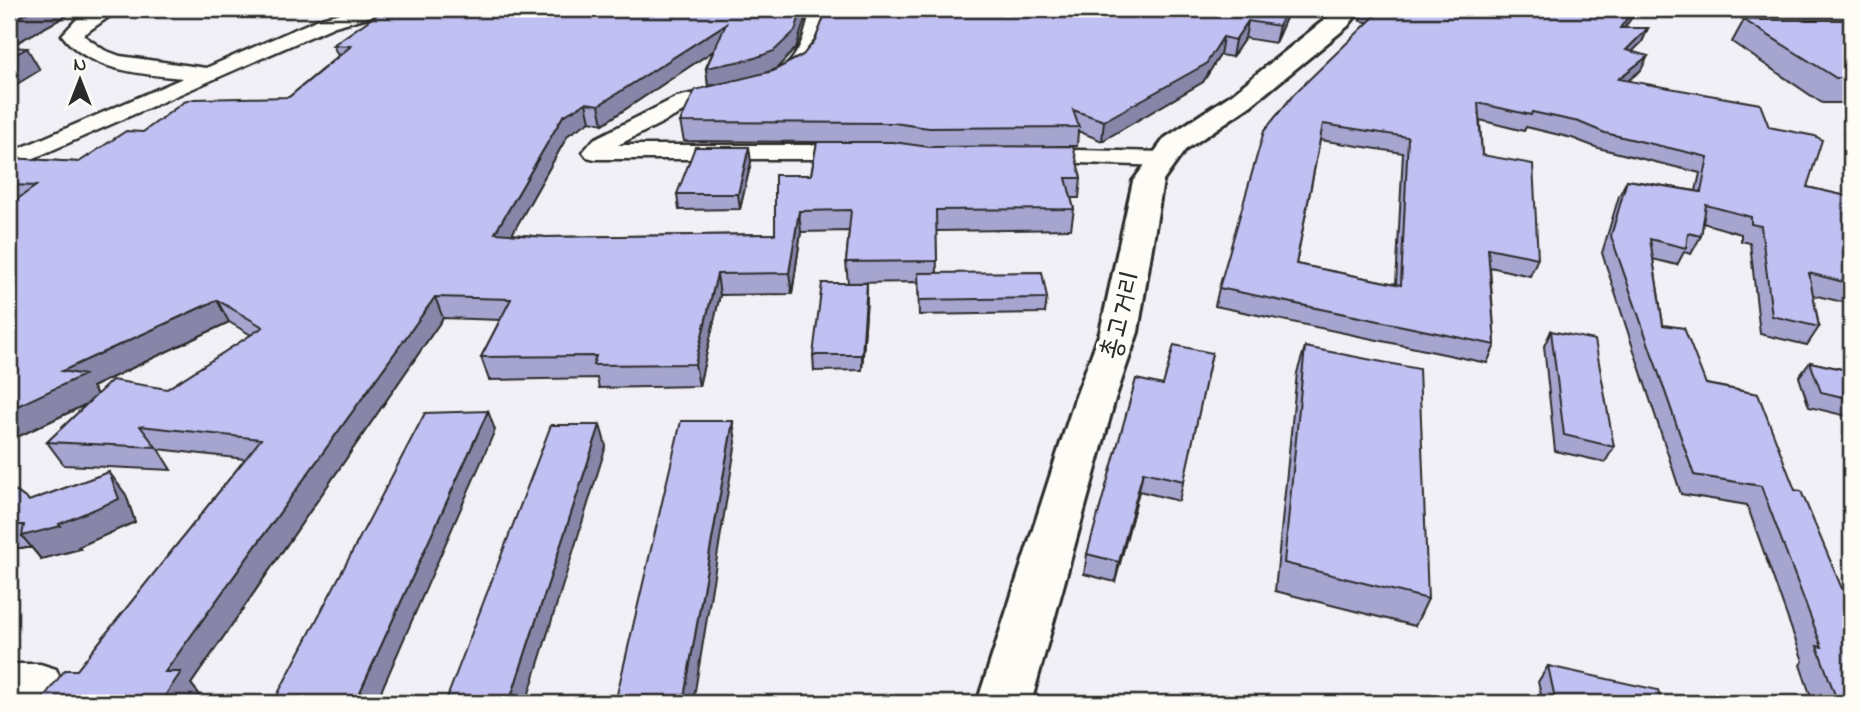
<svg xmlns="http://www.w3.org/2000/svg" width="1860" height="712" viewBox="0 0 1860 712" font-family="'Indie Flower','Poor Story',sans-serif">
  <rect width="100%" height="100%" fill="#f1f0f6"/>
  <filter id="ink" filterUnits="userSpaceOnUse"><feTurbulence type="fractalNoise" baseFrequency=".0143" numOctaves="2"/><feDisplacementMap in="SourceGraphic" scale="14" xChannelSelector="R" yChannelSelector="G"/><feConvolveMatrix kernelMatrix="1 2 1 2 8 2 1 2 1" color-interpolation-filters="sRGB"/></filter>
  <g filter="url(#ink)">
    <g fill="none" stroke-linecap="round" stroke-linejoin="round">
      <defs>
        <path id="minor" d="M 97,9 L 120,9 L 83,35 L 104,50 L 120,56 L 206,68 L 321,18 L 357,9 L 386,9 L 383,13 L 335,26 L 9,169 L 9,153 L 183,78 C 142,74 88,71 62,35 L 77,19 Z
          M 810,9 L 828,9 C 825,36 808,94 771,84 L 767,80 C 772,73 780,72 786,66 C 801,52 807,29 810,9 Z
          M 731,85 L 739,86 L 742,91 L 739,96 L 693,107 L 618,145 L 858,145 L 866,147 L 870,152 L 866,157 L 858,159 L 595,159 L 587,157 L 583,152 L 594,139 L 677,97 Z
          M 1032,149 L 1164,152 L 1172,154 L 1176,159 L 1172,164 L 1164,166 L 1024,161 L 1020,156 L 1024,151 Z
          M 9,664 L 40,664 L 56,669 L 62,683 L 50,703 L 9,703 Z"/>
        <path id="tertiary" d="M 1338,9 L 1361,9 L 1348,26 L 1250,106 L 1185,150 L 1163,181 L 1138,332 L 1115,399 L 1031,703 L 977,703 L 1075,399 L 1100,332 L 1133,181 L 1165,138 L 1232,94 Z"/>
      </defs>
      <use href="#minor" stroke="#2b2b2b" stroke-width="5"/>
      <use href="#tertiary" stroke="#2b2b2b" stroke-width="6"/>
      <use href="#minor" fill="#fdfcf7" fill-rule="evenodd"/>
      <use href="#tertiary" fill="#fdfcf7" fill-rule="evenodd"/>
    </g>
    <path fill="#a6a5d0" stroke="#2b2b2b" stroke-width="2" fill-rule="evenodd" d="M 826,9 L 1299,9 L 1297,12 L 1289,10 L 1275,43 L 1245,38 L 1232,57 L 1220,55 L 1203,82 L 1102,141 L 1078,131 L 1077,146 L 1058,146 L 1081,178 L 1079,198 L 1071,198 L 1074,209 L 1071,229 L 936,231 L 937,273 L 1047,298 L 1045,313 L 919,315 L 918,282 L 848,283 L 846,262 L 849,231 L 801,232 L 792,294 L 720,295 L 699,386 L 599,388 L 597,378 L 489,380 L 481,357 L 500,320 L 443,318 L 191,684 L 200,695 L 194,703 L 39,703 L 77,670 L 245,459 L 158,449 L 171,470 L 64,465 L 47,442 L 87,404 L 9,441 L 9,205 L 10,205 L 9,204 L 9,158 L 79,162 L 143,132 L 289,97 L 338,56 L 333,45 L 796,48 L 776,69 L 767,72 L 773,71 L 803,55 L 815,40 L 823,20 ZM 713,51 L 706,68 L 708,86 L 680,122 L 684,141 L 817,142 L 811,175 L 775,234 L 546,237 L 512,234 L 568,135 L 590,121 L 603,124 ZM 229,322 L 251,335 L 167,389 L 97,394 L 92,387 Z
      M 1363,9 L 1638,9 L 1624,28 L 1648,28 L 1642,42 L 1632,51 L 1641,70 L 1628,80 L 1769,127 L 1807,187 L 1851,197 L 1851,304 L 1813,295 L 1819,327 L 1807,345 L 1760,334 L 1750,243 L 1741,241 L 1741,234 L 1703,223 L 1701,236 L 1691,254 L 1684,252 L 1677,265 L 1653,259 L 1663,325 L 1706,384 L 1758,394 L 1851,703 L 1813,703 L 1800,665 L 1803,661 L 1747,505 L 1681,494 L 1602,253 L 1619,196 L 1627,180 L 1696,191 L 1700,173 L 1598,148 L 1572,138 L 1526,127 L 1524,131 L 1480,120 L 1482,155 L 1538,258 L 1530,276 L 1490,267 L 1495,345 L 1487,363 L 1215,306 L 1219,288 L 1368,22 L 1360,21 ZM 1320,140 L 1403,153 L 1396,284 L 1296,264 Z
      M 1744,20 L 1851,20 L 1851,103 L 1822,103 L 1732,42 Z
      M 751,162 L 740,209 L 679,210 L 677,194 Z
      M 867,283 L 867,298 L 862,370 L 814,371 L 813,355 Z
      M 1551,331 L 1614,447 L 1605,462 L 1555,451 L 1544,346 Z
      M 1305,347 L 1428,599 L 1415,626 L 1275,591 L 1297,373 Z
      M 1212,353 L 1179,501 L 1139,491 L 1115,582 L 1084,574 L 1087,554 L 1163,385 Z
      M 1810,362 L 1851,371 L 1851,417 L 1809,407 L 1799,377 Z
      M 109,472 L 126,495 L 135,522 L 78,547 L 80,549 L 41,559 L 32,548 L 9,548 L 9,486 L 29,501 Z
      M 1548,666 L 1662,703 L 1543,703 L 1538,682 Z"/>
    <path fill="#8786a9" stroke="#2b2b2b" stroke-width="2" d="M 34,9 L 79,9 L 9,47 L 9,22 Z
      M 802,9 L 808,9 L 796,48 L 776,69 L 754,77 L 708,86 L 706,68 Z
      M 1286,9 L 1290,9 L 1275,43 L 1279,26 Z
      M 1634,9 L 1638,9 L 1614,42 L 1620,28 Z
      M 1248,21 L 1245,38 L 1232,57 L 1235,40 Z
      M 726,24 L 728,41 L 603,124 L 599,105 Z
      M 1648,28 L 1642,42 L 1620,64 L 1626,50 Z
      M 1223,37 L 1220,55 L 1203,82 L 1102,141 L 1104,121 Z
      M 27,48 L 40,70 L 9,89 L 9,58 Z
      M 1648,56 L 1641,70 L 1612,94 L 1618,79 Z
      M 586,103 L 590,121 L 568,135 L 501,254 L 495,233 L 563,116 Z
      M 749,147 L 751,162 L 740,209 L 738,194 Z
      M 799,211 L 801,232 L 792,294 L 789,273 Z
      M 717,274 L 720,295 L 699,386 L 695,364 Z
      M 867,283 L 867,298 L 862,370 L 862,355 Z
      M 435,297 L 443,318 L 191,684 L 200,695 L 194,703 L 160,703 L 165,672 Z
      M 217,300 L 229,322 L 92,387 L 99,398 L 9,441 L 9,410 L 62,371 Z
      M 488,411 L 495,430 L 376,703 L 355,703 Z
      M 733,421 L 736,442 L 693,703 L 683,703 Z
      M 600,425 L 606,446 L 526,703 L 509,703 Z
      M 109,472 L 126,495 L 135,522 L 78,547 L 80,549 L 41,559 L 22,536 L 59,524 Z
      M 1143,472 L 1139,491 L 1115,582 L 1119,562 Z"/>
    <path fill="#c1c0f2" stroke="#2b2b2b" stroke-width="2" fill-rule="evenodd" d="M 9,9 L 34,9 L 9,22 Z
      M 385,9 L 802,9 L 795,31 L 774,51 L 752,59 L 706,68 L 726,24 L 599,105 L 586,103 L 563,116 L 495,233 L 546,237 L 775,234 L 775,175 L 811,175 L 817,142 L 893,142 L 929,147 L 1073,146 L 1081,178 L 1066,178 L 1074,209 L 936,210 L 937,261 L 846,262 L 851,210 L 799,211 L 789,273 L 717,274 L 695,364 L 593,365 L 596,356 L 481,357 L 511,299 L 435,297 L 165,672 L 181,672 L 160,703 L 39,703 L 65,670 L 77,670 L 261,439 L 140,426 L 156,447 L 47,442 L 112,380 L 167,389 L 263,327 L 217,300 L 62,371 L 84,375 L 9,410 L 9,205 L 36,186 L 9,185 L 9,158 L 79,162 L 126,131 L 143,132 L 184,102 L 194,99 L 289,97 L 351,46 L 333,45 Z
      M 826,9 L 1286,9 L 1279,26 L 1248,21 L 1235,40 L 1223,37 L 1206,64 L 1104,121 L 1073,110 L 1079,127 L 929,128 L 894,123 L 680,122 L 695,90 L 773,71 L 803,55 L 815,40 L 823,20 Z
      M 1372,9 L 1634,9 L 1620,28 L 1648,28 L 1626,50 L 1648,56 L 1618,79 L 1760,104 L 1769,127 L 1815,136 L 1822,140 L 1807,187 L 1851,197 L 1851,284 L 1809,273 L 1819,327 L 1772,316 L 1761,226 L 1751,224 L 1751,217 L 1706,205 L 1701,236 L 1688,233 L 1686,248 L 1650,239 L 1663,325 L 1684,328 L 1706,384 L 1758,394 L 1795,490 L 1801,491 L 1851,610 L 1851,703 L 1838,703 L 1817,646 L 1822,647 L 1761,486 L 1694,475 L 1611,236 L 1627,180 L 1701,192 L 1708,157 L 1605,133 L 1579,122 L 1532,112 L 1531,115 L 1478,103 L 1482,155 L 1533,164 L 1538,258 L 1488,248 L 1495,345 L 1219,288 L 1264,131 L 1294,94 L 1381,10 ZM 1323,124 L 1408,137 L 1401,285 L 1296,264 Z
      M 1744,20 L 1851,20 L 1851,78 L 1836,78 Z
      M 9,47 L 27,48 L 9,58 Z
      M 695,147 L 749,147 L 738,194 L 677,194 Z
      M 1042,272 L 1047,298 L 919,300 L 918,273 Z
      M 822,283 L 867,283 L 862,355 L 813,355 Z
      M 1551,331 L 1595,340 L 1614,447 L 1564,435 Z
      M 1174,345 L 1212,353 L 1184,481 L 1143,472 L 1119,562 L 1087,554 L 1136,379 L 1163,385 Z
      M 1305,347 L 1419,369 L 1428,599 L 1284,563 Z
      M 1810,362 L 1851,371 L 1851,399 L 1821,392 Z
      M 488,411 L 355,703 L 273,703 L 425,413 Z
      M 681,421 L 733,421 L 683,703 L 615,703 Z
      M 551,425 L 600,425 L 509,703 L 445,703 Z
      M 109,472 L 119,499 L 59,524 L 61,526 L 22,536 L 24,525 L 9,525 L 9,486 L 29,501 Z
      M 1548,666 L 1658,690 L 1662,703 L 1556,703 Z"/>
  </g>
  <g text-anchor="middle" stroke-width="7" stroke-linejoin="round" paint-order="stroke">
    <g font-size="28" fill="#2b2b2b" stroke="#fdfcf7">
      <text transform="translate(1119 315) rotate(-76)" y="10">총고거리</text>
    </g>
  </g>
  <rect width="1860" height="712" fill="none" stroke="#fdfcf7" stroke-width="35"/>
  <rect x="18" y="18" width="1825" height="677" fill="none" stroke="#2b2b2b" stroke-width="2.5" filter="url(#ink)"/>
  <g transform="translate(80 80)" stroke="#fdfcf7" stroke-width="5" paint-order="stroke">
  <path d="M0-5L12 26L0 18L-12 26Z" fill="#2b2b2b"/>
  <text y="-10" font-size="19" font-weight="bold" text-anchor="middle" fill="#2b2b2b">N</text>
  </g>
</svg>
